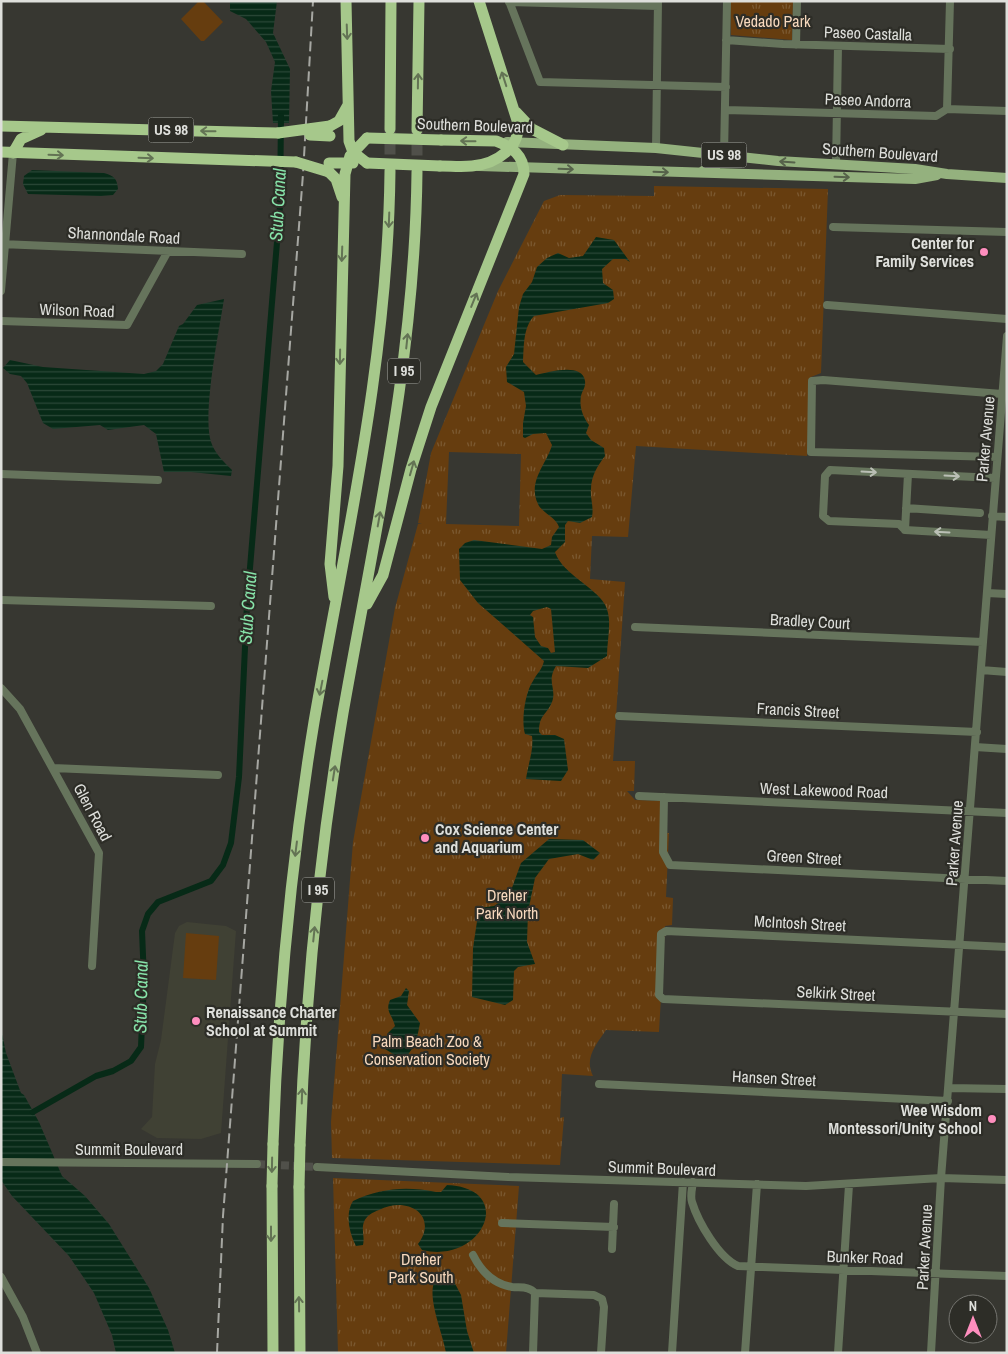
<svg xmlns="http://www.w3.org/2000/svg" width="1008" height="1354" viewBox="0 0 1008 1354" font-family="'Archivo Narrow',sans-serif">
  <defs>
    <pattern id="park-tufts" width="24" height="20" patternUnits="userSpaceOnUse" patternTransform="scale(1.25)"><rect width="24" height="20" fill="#663d0f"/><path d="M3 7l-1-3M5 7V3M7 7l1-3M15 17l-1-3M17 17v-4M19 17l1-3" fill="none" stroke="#7b5931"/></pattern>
    <pattern id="water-rules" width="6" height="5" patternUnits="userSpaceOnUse" patternTransform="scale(1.25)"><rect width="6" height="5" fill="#072a17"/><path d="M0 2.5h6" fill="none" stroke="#2b4838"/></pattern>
  </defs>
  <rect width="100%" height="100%" fill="#373731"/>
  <path fill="#404134" d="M 187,922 L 226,926 L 236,931 L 221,1133 L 201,1139 L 157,1138 L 141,1129 L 152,1117 L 155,1064 L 161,1040 L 175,933 L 179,926 Z"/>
  <path fill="url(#park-tufts)" fill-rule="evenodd" d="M 730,1 L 793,1 L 792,40 L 731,35 Z
    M 654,186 L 828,189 L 821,373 L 811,377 L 807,456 L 636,446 L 628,537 L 592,536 L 590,579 L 625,582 L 613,761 L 635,761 L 634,791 L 627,791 L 635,800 L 666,801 L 666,833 L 669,833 L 666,897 L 673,898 L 672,925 L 665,926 L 659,1032 L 606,1030 C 596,1045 584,1058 593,1076 L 562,1074 L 560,1118 L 564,1117 L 560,1165 L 332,1158 L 331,1122 L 353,842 L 395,608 L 418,524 L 422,523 L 418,523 L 431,453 L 498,291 L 544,201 L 560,195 L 654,196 ZM 449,452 L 521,454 L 519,526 L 446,524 Z
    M 333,1178 L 519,1186 L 506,1353 L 338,1353 Z"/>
  <path fill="#663d0f" d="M 199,1 L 203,1 L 223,22 L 204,41 L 201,41 L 181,19 Z
    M 186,933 L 219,936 L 216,980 L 183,978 Z"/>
  <path fill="url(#water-rules)" fill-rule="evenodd" d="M 230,1 L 277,1 L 273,33 L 290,69 L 289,123 L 273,123 L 271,91 L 275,62 L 266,42 L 246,19 L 230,11 Z
    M 32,170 L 104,173 C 114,176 117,178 118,189 L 113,195 L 101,196 L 28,194 L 23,184 L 24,176 Z
    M 596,237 L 614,240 L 630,262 L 625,259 L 613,259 L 602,269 L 603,283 L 613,290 L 614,299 L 608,303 L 534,316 C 523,328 524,346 523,362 L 536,375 C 548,372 583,362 585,381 C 586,387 582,391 581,396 C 579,407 583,417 589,425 L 586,433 L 591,440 L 604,448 L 605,456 C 598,465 591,476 591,489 C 590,499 594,506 592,517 L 580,523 L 568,521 L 565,525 L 565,542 L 555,552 C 563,577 605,590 608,613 C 611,626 607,642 607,656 L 588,668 L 556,666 C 546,682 557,688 552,702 C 547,715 539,714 539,732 L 542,735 L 555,735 L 564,739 L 568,770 L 561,781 L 526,779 C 528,764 534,750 532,736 L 525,734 C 521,721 525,692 533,681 C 537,673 542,670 544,661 L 478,603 L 460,580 L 459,549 L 465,543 L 474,540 L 542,549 L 551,545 L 552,537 L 559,527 C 556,517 542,513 538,504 C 527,481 547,464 552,445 L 546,433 L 533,434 L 525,438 L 523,437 L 523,423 L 526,406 L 524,392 L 507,382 L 506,367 L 514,354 L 519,307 L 523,294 L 532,282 L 537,267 L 547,258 L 558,253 L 569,258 L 583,256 ZM 547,607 L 551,609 L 555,652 L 551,653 L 548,648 L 541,646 L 535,637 L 533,617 L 530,615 L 533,611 Z
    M 224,299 C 219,331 202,414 211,442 C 215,454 224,462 232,470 L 231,476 L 191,472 L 164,472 L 156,434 L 144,425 L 108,430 L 100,425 L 53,429 L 43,423 L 27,383 L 21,376 L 10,374 L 3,368 L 10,360 L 43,367 L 144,374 L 156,371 L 163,364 L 179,326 L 183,324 L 197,305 Z
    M 549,839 L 583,840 L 600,853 L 593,860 L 578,854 L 549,859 L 535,878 L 528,912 L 527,942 L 535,964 L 518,967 L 514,971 L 513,1000 L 505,1005 L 472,997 L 473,948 L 479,908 L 494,906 L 509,896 L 521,863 Z
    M 406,988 L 409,991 L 407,1005 L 420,1023 L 416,1043 L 407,1056 L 398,1057 L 385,1049 L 388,1033 L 395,1026 C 392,1014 385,1012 390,1000 L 401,996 Z
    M 1,1028 L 6,1053 L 21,1093 L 24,1095 L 39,1122 L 62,1176 L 85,1196 L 109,1224 L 149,1288 L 168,1330 L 175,1353 L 116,1353 L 112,1335 L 94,1293 L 69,1256 L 12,1196 L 1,1180 Z
    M 447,1185 C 517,1188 483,1265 422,1250 L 418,1244 C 439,1216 408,1195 379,1210 C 373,1212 366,1216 364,1222 C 361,1229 365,1237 363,1245 L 356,1246 C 349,1233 345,1213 353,1201 C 380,1188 407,1186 436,1192 L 441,1192 Z
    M 447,1275 L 451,1276 L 461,1295 L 467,1331 L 474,1353 L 446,1353 C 443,1333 425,1295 436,1278 Z"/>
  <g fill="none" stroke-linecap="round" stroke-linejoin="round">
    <path stroke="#072a17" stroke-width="6" d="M 33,1112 L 96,1076 L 113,1071 L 131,1061 L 141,1047 L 144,980 L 142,931 L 148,914 L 158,902 L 211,881 L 223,865 L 231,843 L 239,777 L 247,604 L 280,206 L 281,116"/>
    <path stroke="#50504a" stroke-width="8" stroke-dasharray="8 4" stroke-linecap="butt" d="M 257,1164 L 317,1167"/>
    <path stroke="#50504a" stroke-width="11" stroke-dasharray="11 5.5" stroke-linecap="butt" d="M 390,171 L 390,129
      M 417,172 L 417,131"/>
    <path stroke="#66745c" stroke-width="8" d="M 509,1 L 540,82 L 726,87
      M 509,2 L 658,6
      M 726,40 L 783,44 L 950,49
      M 796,45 L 797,1
      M 947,109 L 950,1
      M 725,110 L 936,116 L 947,109 L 1007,111
      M 656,148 L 658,1
      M 724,155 L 727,1
      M 836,165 L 838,46
      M 833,227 L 1007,232
      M 1,244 L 242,254
      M 1,291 L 13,153
      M 827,305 L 1007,319
      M 1,321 L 127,325 L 168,251
      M 997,457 L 811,452 L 812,381 L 823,380 L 1002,394
      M 1,474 L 158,480
      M 906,508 L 980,513
      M 992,516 L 1007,517
      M 905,530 L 908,474
      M 991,535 L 905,530 L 899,524 L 829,521 L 823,516 L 825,476 L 830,470 L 995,478
      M 987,593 L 1007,594
      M 1,600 L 211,606
      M 635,627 L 983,642
      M 981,670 L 1007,672
      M 1,688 L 20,709 L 99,853 L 92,966
      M 619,716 L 977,732
      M 975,747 L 1007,749
      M 53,768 L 218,775
      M 639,796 L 1007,813
      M 664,797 L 663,852 L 670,865 L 1007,881
      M 1007,947 L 666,931 L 661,934 L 659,995 L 663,999 L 1007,1014
      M 599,1084 L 948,1101
      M 949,1088 L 1007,1089
      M 1,1162 L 257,1164
      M 317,1167 L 508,1177 L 806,1186 L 941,1178 L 1007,1180
      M 693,1182 C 692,1189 690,1196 692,1202 C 698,1222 719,1258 738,1266 L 1007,1276
      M 502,1223 L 614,1227
      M 612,1249 L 614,1204
      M 473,1255 C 481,1271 494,1284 512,1287 C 521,1288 529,1286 535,1293 L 594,1295 L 602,1299 L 604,1307 L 601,1353
      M 1,1277 L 23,1317 L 37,1353
      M 533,1353 L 535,1293
      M 672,1353 L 683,1182
      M 745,1353 L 757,1184
      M 838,1353 L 849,1185
      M 931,1353 L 941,1178 L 1007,336"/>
    <path stroke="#94b17e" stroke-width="10" d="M 507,142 L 656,148 L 778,161 L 915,169 L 947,174 L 1007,178
      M 479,166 L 915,179 L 937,175
      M 703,171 L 719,163 L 724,155"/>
    <path stroke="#a6c88b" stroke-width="11" d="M 346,1 L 349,141 L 353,152 L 367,163
      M 516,112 L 532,129 L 563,145
      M 1,126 L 278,133
      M 330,126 L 339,121 L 348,105
      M 390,129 L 391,1
      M 417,130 L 419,1
      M 1,152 L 296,162
      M 13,153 L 21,139 L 41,130
      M 329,163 L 353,163
      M 440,166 C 451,166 461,167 472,166 C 496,164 523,147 517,120 L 479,1
      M 329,172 L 336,179 L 342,197
      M 334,597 L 330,564 L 338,466 L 345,174 L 350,156 L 367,138
      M 367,604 L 383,575 L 411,469 L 431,407 L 524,174 C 524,155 512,147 496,141 L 441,140
      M 273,1144 C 278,1002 291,862 314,722 C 346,537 388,361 390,171
      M 300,1145 C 305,1000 319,856 343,713 C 375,531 415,359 417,172
      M 272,1186 L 273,1353
      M 299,1187 L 300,1353"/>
    <path stroke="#a6a7a2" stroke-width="2" stroke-dasharray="10 5" stroke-linecap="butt" d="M 217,1353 L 223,1216 L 303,174 L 313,1"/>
    <path stroke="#a6c88b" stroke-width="11" d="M 278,133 L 330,126
      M 310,135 L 330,136
      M 367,138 L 441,140
      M 296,162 L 329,172
      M 367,163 L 440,166
      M 272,1186 L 273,1144
      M 299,1187 L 300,1145"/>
  </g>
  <defs><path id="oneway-shaft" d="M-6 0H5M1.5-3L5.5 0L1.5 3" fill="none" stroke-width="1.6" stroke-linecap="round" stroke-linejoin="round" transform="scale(1.25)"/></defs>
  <g stroke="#637354">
    <use href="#oneway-shaft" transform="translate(347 32) rotate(88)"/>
    <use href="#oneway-shaft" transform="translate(504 79) rotate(-108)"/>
    <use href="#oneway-shaft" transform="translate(418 81) rotate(-89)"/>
    <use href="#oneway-shaft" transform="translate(208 131) rotate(-179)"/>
    <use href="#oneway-shaft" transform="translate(468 141) rotate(-179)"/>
    <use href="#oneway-shaft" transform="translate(56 155) rotate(2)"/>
    <use href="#oneway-shaft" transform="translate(146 158) rotate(2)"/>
    <use href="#oneway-shaft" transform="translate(389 220) rotate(92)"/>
    <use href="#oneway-shaft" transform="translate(342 254) rotate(92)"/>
    <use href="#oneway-shaft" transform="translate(474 300) rotate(-68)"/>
    <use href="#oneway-shaft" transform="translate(407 341) rotate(-84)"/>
    <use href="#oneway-shaft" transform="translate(340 357) rotate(91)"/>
    <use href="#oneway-shaft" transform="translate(412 468) rotate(-74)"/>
    <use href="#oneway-shaft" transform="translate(379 519) rotate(-80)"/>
    <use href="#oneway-shaft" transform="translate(321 688) rotate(101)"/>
    <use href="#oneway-shaft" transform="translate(334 773) rotate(-81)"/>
    <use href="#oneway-shaft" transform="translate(296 849) rotate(97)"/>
    <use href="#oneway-shaft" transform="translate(314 934) rotate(-84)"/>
    <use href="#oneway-shaft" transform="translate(302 1096) rotate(-88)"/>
    <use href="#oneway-shaft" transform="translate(272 1165) rotate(91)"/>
    <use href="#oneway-shaft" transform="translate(271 1234) rotate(90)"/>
    <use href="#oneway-shaft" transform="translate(299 1304) rotate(-91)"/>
  </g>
  <g stroke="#56624a">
    <use href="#oneway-shaft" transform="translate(787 162) rotate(-176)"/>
    <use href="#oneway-shaft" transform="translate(566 169) rotate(2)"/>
    <use href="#oneway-shaft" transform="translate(661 172) rotate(2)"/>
    <use href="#oneway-shaft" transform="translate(842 177) rotate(2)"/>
  </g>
  <g stroke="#babfb5">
    <use href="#oneway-shaft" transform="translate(869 472) rotate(3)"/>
    <use href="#oneway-shaft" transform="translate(952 476) rotate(3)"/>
    <use href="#oneway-shaft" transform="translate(942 532) rotate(-177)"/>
  </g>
  <g fill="#fe8ebe" stroke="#2d2d27" stroke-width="2">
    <circle cx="984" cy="252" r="5"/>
    <circle cx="425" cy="838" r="5"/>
    <circle cx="196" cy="1021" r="5"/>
    <circle cx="992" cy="1119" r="5"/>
  </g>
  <g text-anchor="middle" stroke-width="4.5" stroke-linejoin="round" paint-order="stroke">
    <g fill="#2d2d27" stroke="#a9aaa5" stroke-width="1">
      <rect x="148.5" y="117.5" width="45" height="25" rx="4"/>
      <rect x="701.5" y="142.5" width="45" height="25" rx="4"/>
      <rect x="388" y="358.5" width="32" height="25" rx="4"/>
      <rect x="302" y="877.5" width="32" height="25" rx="4"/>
    </g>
    <g font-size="15" font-weight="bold" fill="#dedfdb">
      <text x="171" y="135">US 98</text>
      <text x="724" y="160">US 98</text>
      <text x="404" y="376">I 95</text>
      <text x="318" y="895">I 95</text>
    </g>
    <g font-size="16" fill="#f6d8bd" stroke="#2d2d27">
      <text x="773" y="27">Vedado Park</text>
      <text x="507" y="901">Dreher<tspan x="507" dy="18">Park North</tspan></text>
      <text x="427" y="1047">Palm Beach Zoo &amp;<tspan x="427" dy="18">Conservation Society</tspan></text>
      <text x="421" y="1265">Dreher<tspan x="421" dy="18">Park South</tspan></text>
    </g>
    <g font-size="16" fill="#dedfdb" stroke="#2d2d27">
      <text transform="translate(868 33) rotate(2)" y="6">Paseo Castalla</text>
      <text transform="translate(868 100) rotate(2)" y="6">Paseo Andorra</text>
      <text transform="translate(475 125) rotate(2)" y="6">Southern Boulevard</text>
      <text transform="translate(880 152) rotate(4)" y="6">Southern Boulevard</text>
      <text transform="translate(124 235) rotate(3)" y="6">Shannondale Road</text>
      <text transform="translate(77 310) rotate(2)" y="6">Wilson Road</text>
      <text transform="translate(985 439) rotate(-85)" y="6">Parker Avenue</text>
      <text transform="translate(810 621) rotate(3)" y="6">Bradley Court</text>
      <text transform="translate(798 710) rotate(3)" y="6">Francis Street</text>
      <text transform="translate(824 790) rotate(2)" y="6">West Lakewood Road</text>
      <text transform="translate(93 812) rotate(62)" y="6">Glen Road</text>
      <text transform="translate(954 843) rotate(-86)" y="6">Parker Avenue</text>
      <text transform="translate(804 857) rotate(3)" y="6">Green Street</text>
      <text transform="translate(800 923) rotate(3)" y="6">McIntosh Street</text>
      <text transform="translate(836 993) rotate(3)" y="6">Selkirk Street</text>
      <text transform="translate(774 1078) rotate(3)" y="6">Hansen Street</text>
      <text x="129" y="1155">Summit Boulevard</text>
      <text transform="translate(662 1168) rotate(2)" y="6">Summit Boulevard</text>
      <text transform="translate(924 1247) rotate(-87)" y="6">Parker Avenue</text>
      <text transform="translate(865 1257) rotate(2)" y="6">Bunker Road</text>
    </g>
    <g font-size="16" font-weight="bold" fill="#dedfdb" stroke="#2d2d27" text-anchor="end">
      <text x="974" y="249">Center for<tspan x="974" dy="18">Family Services</tspan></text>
      <text x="435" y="835" text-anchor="start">Cox Science Center<tspan x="435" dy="18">and Aquarium</tspan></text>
      <text x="206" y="1018" text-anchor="start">Renaissance Charter<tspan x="206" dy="18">School at Summit</tspan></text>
      <text x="982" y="1116">Wee Wisdom<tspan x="982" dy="18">Montessori/Unity School</tspan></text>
    </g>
    <g font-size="18" font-style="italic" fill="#87e3a9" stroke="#2d2d27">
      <text transform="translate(278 205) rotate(-87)" y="6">Stub Canal</text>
      <text transform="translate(248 608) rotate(-86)" y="6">Stub Canal</text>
      <text transform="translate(141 997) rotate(-89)" y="6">Stub Canal</text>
    </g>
  </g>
  <rect width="1008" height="1354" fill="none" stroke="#dedfdb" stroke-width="5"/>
  <g transform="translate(973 1319)"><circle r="24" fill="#2d2d27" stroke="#74746f"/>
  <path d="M0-4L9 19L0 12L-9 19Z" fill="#fe8ebe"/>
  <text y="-8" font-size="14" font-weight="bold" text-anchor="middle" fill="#dedfdb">N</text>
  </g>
</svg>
